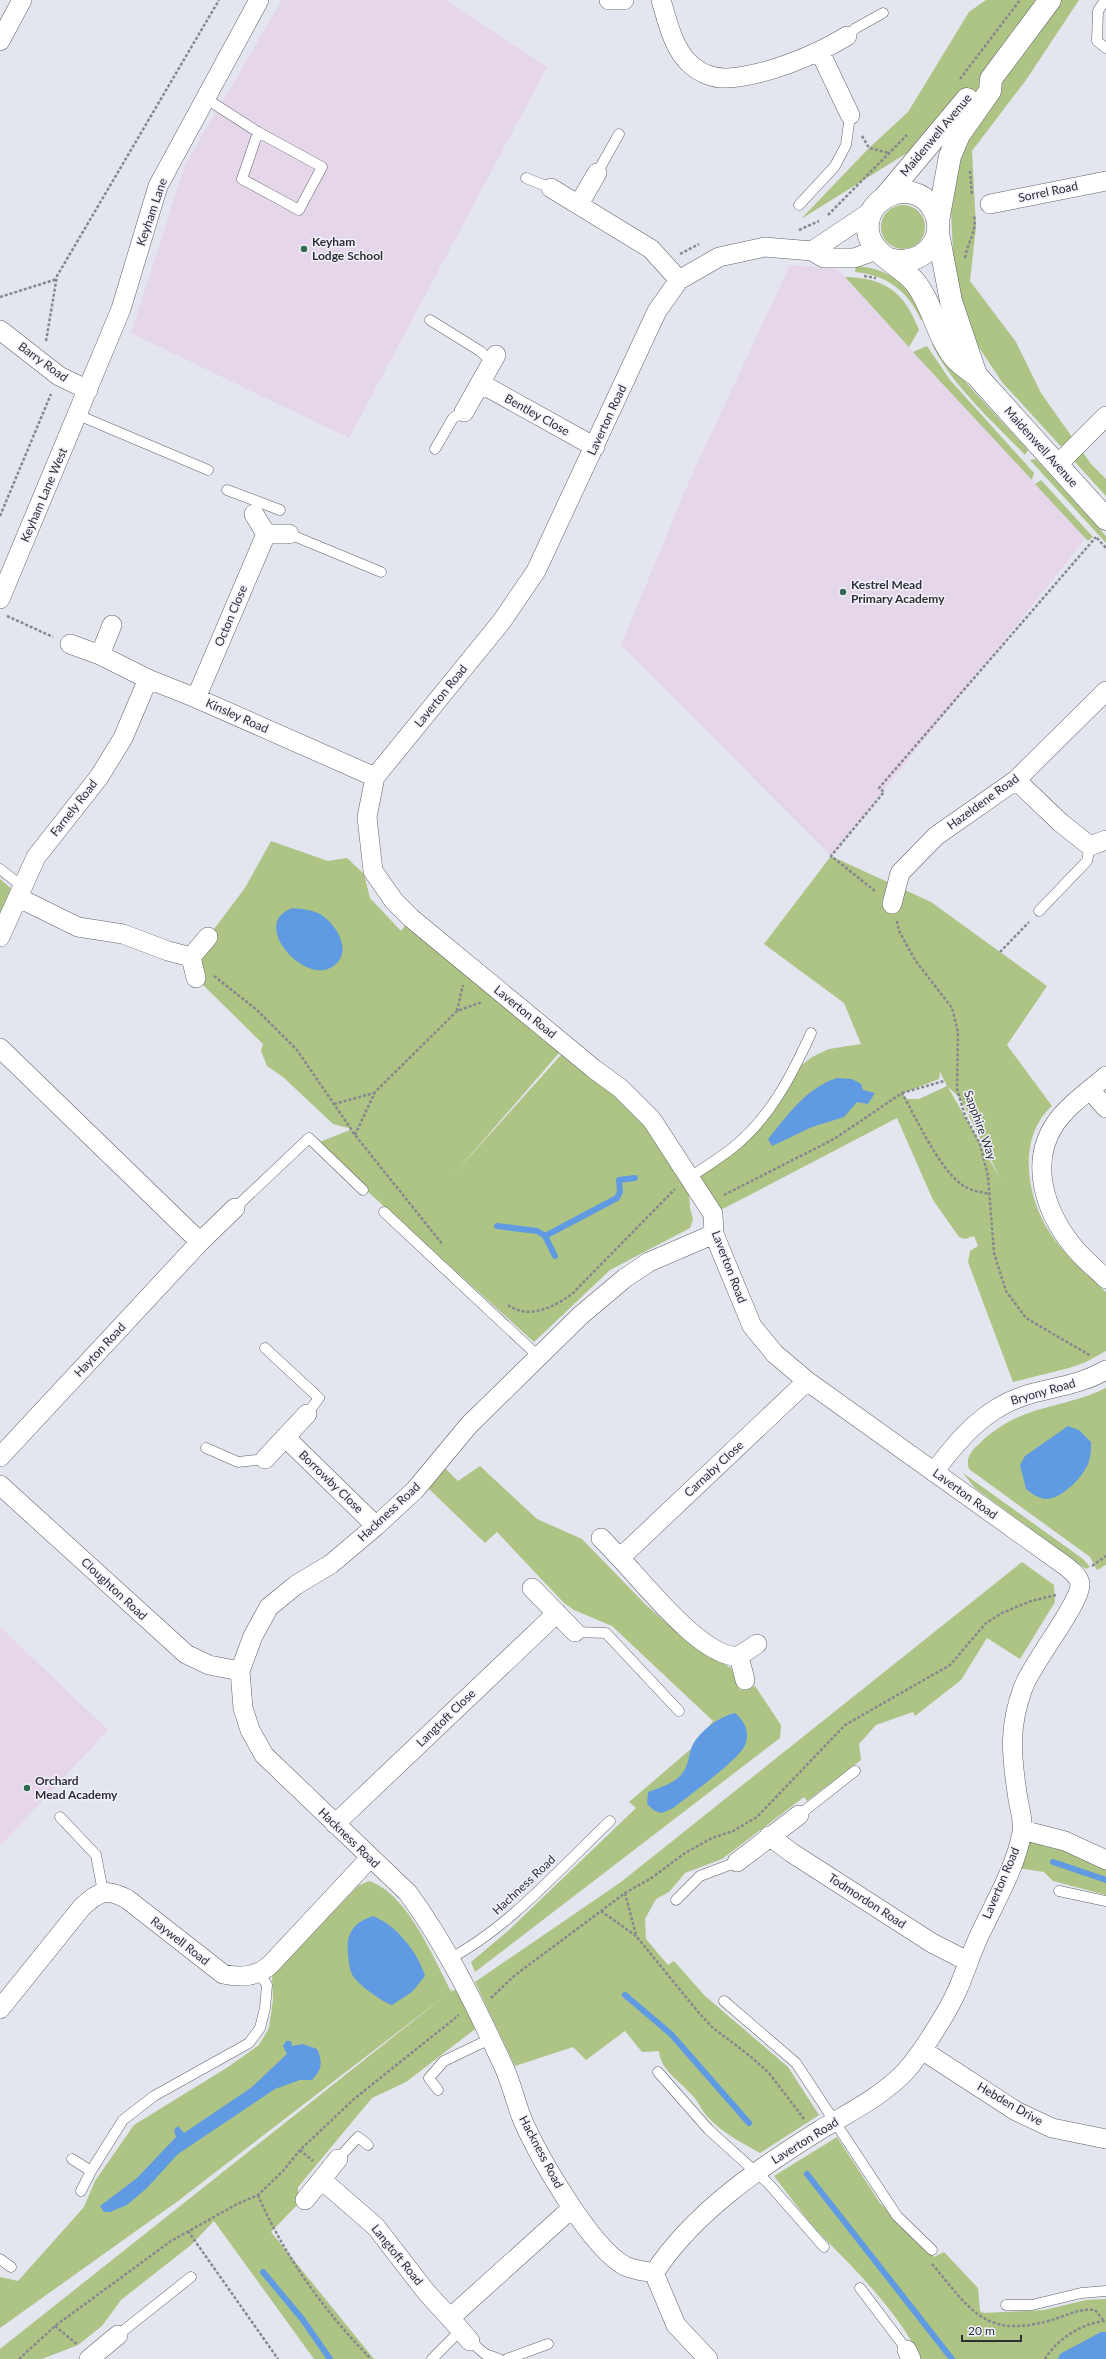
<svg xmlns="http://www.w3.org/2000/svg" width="1106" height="2359" viewBox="0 0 1106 2359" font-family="Lato,sans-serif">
  <rect width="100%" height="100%" fill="#e3e5ef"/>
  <path fill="#e5d6e9" d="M 282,0 L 445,0 L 547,67 L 349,438 L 131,333 L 185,165 Z
    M 790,265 L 837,269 L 1086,538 L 831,856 L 621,645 L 690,479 Z
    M 0,1627 L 108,1730 L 0,1846 Z"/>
  <path fill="#adc484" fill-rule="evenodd" d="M 986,0 L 1079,0 L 1026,80 L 972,151 L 976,227 L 970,281 L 1016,342 L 1041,393 L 1091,464 L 1106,479 L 1106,496 L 1002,382 L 972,337 L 954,269 L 950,194 L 968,115 L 801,219 L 869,148 L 908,112 L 969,12 Z
    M881 227a22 22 0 1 1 44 0a22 22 0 1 1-44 0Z
    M 856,266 C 895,269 907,288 927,317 L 921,320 C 908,291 887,275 855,272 Z
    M 845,277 C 886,278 904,292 919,330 L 909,347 Z
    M 937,341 L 968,385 L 1028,450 L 1025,455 C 993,421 952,386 932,344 Z
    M 927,346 L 950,380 L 1034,473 L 1032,480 L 913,352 Z
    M 1036,459 L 1106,536 L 1106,543 L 1030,460 Z
    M 1041,480 L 1093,537 L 1088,541 L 1035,484 Z
    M 271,841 L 328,861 L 347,858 L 364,874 L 370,898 L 401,931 L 411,918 L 566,1045 L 455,1173 L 568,1047 L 622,1090 L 688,1175 L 690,1208 L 693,1219 L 690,1228 L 610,1270 L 534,1342 L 315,1144 L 352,1129 L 333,1124 L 283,1077 L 267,1066 L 261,1051 L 263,1044 L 196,978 L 208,937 L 245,888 Z
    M 831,856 L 931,902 L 1047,986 L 1007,1045 L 1052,1106 C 1017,1137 1026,1197 1050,1233 C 1065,1256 1086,1274 1106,1292 L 1106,1351 L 1086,1362 L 1069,1368 L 1013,1382 L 968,1262 L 970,1251 L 978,1246 L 974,1236 L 965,1239 L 959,1237 L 933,1200 L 897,1118 L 713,1214 L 689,1174 L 736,1146 L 798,1068 L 812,1057 L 829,1049 L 861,1044 L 844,1003 L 764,944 ZM 940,1072 L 947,1086 L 919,1099 L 906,1099 L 903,1093 L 939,1079 ZM 948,1087 L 960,1098 L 1001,1180 Z
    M 0,879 L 14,891 L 0,916 Z
    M 1106,1388 L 1106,1565 L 1097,1570 L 1090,1557 L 969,1469 C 965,1458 972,1450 980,1443 C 1020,1404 1060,1410 1106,1388 Z
    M 480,1466 L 537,1519 L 582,1539 L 645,1604 L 691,1645 L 731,1668 L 740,1690 L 755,1686 L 781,1725 L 780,1738 L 475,1972 L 471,1962 L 508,1931 L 636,1808 L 629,1802 L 692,1748 L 713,1721 L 612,1626 L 574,1610 L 564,1603 L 497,1532 L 485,1543 L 428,1488 L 444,1467 L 458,1481 Z
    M 963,1473 L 1083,1559 L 1090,1567 L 1086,1569 L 975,1488 Z
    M 1022,1562 L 1054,1585 L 1055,1602 L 1020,1659 L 987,1638 L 961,1680 L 915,1716 L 913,1712 L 876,1725 L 859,1744 L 861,1760 L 807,1801 L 804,1797 L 722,1859 L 685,1873 L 669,1892 L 656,1899 L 645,1919 L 646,1939 L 668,1965 L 674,1961 L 705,1996 L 788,2067 L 819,2115 L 760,2153 C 741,2142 722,2133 707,2116 C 701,2110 698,2100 691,2094 C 679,2080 661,2071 659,2051 L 642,2052 L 625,2031 L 586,2060 L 573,2047 L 515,2066 L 475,1982 L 621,1882 Z
    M 1022,1830 L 1106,1860 L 1106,1895 L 1053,1881 L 1044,1872 L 1011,1867 Z
    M 369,1881 C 407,1893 433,1957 451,1991 L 465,1988 L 483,2023 L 406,2082 L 372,2098 L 298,2187 L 298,2204 L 271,2232 L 374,2359 L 314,2359 L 214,2221 L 191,2245 L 121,2300 L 102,2326 L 78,2345 L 42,2359 L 0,2359 L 0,2349 L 446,1995 L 178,2201 L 0,2328 L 0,2277 L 18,2281 L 84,2207 L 95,2181 L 134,2125 L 228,2067 L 259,2045 L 269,2028 L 273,2000 L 272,1976 L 358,1886 Z
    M 837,2137 L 880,2203 L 934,2257 L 944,2252 L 978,2288 L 980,2311 L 984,2313 L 1044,2310 L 1086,2300 L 1106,2299 L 1106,2359 L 921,2359 C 901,2317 863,2277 830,2244 C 809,2224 792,2199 774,2176 Z"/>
  <path fill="#5f9ae3" d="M 293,908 C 302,909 312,910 320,914 C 338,925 355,955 330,968 C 302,983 249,922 293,908 Z
    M 837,1078 L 852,1079 L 861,1084 L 863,1090 L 875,1093 L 868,1104 L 857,1102 L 844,1117 L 812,1127 L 772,1146 L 768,1139 C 788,1115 806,1088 837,1078 Z
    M 1068,1426 L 1079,1430 L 1091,1442 C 1091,1447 1091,1453 1090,1457 C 1088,1473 1062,1500 1045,1499 C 1038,1498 1031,1493 1026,1489 L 1020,1465 L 1025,1456 Z
    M 735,1713 C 745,1721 750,1733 745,1745 C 740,1759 687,1797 673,1808 L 662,1813 L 655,1811 L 647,1804 L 648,1792 C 659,1788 673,1784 681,1775 C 688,1767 688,1759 691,1749 C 696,1734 719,1716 735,1713 Z
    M 373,1916 C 396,1925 418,1952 425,1976 L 412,1992 L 392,2005 C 381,2001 360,1986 353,1976 C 349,1969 349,1962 348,1955 C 346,1933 353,1923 373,1916 Z
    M 286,2041 L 291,2041 L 292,2046 L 303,2044 L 317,2049 C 323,2062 322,2070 312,2080 L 300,2080 L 275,2089 L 178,2154 L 147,2188 L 127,2205 L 110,2212 L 104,2212 L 100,2206 L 137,2178 L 176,2137 L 174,2130 L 178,2126 L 184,2133 L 252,2087 L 287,2054 L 283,2046 Z
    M 1101,2332 L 1106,2332 L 1106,2359 L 1058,2359 L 1060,2354 Z"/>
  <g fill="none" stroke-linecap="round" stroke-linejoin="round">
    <path stroke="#5f9ae3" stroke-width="6" d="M 497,1226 L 537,1231 L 545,1236 L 555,1256
      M 545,1236 L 617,1198 L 620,1192 L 619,1180 L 635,1178
      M 1053,1862 L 1106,1880
      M 625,1995 L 671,2034 L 749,2123
      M 807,2174 L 952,2359
      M 263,2272 L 303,2320 L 330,2359"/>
    <defs>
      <path id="service" d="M 1105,0 L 1098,11 L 1097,41 L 1106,48
        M 847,36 L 856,28 L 883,13
        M 205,98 L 258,132 L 322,167 L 299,210 L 242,179 L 258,132
        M 597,173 L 619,134
        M 526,178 L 551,188
        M 799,205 L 835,166 L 846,145 L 850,115
        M 430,320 L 480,351 L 492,362
        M 78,415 L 208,470
        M 435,449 L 453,418 L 464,412
        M 227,490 L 280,510
        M 289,534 L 381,572
        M 0,869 L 23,887
        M 1039,911 L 1087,861 L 1090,846
        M 690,1177 C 704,1168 718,1159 731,1149 C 769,1120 792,1075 811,1033
        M 235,1208 L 309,1138 L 363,1190
        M 384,1212 L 538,1356
        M 265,1348 L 319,1398 L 307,1414
        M 206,1448 L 238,1462 L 265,1459
        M 575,1632 L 606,1633 L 679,1711
        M 799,1815 L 855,1771
        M 60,1817 L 96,1855 L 103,1892
        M 1059,1891 L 1106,1901
        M 676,1900 L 700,1876 L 737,1862
        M 449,1959 C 510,1927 560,1868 610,1821
        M 724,2001 L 796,2063 L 897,2216 L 932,2250
        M 658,2072 L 709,2130 L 768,2183 L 824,2247
        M 438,2090 L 429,2078 L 444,2061 L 490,2039
        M 72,2159 L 91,2171
        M 338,2159 L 358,2137 L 368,2145
        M 81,2191 L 91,2171 L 123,2120 L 154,2096 L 249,2043 L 260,2028 L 265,2008 L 267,1985 L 260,1974
        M 0,2259 L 11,2267
        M 860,2288 L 907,2350
        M 1006,2305 L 1032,2305 L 1081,2293 L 1106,2291
        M 118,2335 L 191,2277
        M 470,2341 L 485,2354 L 499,2359
        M 432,2359 L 461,2330
        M 507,2359 L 548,2344"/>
      <path id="minor" d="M 609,0 L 624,0
        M 661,0 C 667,20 673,48 689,63 C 699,73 714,79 728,78 C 765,76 816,55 847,36
        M 0,41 L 22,0
        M 820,52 L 850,115
        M 551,188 L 651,249 L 679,280
        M 579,204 L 597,173
        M 990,204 L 1106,181
        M 812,251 L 872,211
        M 0,330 L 59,376 L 88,390
        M 480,383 L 595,447
        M 464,412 L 496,355
        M 1057,465 L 1106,416
        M 254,514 L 266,534 L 289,534
        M 0,599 L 121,309 L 158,186 L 259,0
        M 70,644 L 100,655 L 148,679 L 196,698 L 375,777
        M 100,655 L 112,625
        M 196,698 L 266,534
        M 1016,780 L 1061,823 L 1090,846 L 1106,840
        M 19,898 L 78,927 L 123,934 L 168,951 L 191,957 L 196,978
        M 892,904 L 900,873 L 936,836 L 1016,780 L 1106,691
        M 0,937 L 36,857 L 99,777 L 123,738 L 148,679
        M 191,957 L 208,937
        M 0,1048 L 200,1242
        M 1106,1076 C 1089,1091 1068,1105 1055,1124 C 1029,1163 1045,1211 1072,1245 C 1081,1257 1095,1268 1106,1279
        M 1090,1090 L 1106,1108
        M 285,1437 L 376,1526
        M 0,1457 L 200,1242 L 235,1208
        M 265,1459 L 307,1414
        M 934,1472 C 960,1437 987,1406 1030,1394 C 1056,1387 1082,1384 1106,1370
        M 0,1485 L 186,1654 L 209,1665 L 240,1671
        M 601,1538 L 620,1558
        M 532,1588 L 575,1632
        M 739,1656 C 704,1660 644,1583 620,1558 L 807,1381
        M 745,1680 L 739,1656 L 757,1644
        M 335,1824 L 557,1613
        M 1022,1830 L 1065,1841 L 1106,1860
        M 769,1836 L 792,1853 L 932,1943 L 967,1961
        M 737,1862 L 799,1815
        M 0,2009 L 82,1907 C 99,1891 106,1888 127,1899 L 223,1974 C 241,1978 256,1977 270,1965 L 370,1858
        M 922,2050 L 1016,2111 L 1052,2128 L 1106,2139
        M 322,2180 L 376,2227 L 427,2293 L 450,2318 L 572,2208
        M 305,2200 L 338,2159
        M 654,2273 C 694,2212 759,2168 820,2130 C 850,2112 879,2098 904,2073 C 920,2056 947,2013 957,1991 C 965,1973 971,1953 980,1934 C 995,1902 1016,1867 1022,1832 C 1024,1820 1018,1804 1017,1792 C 1011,1753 1009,1726 1023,1688 C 1031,1664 1081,1603 1080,1584 C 1079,1577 1073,1572 1067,1567 L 807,1381 L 775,1354 L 752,1326 L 714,1234 L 713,1214 L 652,1120 L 620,1088 L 594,1069 L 411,918 L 394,901 L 373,871 L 367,817 L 375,777 L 502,621 L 536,571 L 657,311 L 679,280 L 719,257 L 765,247 L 812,251 L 824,258 L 854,258 L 877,250
        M 450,2318 L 470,2341
        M 907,2350 L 911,2359
        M 89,2359 L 118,2335
        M 708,2359 L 676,2325 L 654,2273 C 644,2271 634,2270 625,2266 C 591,2248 539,2157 523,2121 C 516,2104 512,2085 504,2067 C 476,2007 447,1946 408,1893 L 264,1755 L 250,1730 L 243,1708 L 240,1671 L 253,1636 L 269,1607 L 296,1585 L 331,1564 L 376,1526 L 415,1490 L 469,1425 L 581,1315 L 625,1278 L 649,1262 L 714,1234"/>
      <path id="tertiary" d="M 885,197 L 967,99
        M 938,221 L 950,156 L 959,135 L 990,91 L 991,79 L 1050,0
        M 938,233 L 951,301 L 976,375
        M 889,259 C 920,269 952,238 932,207 C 912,177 864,196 868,231 C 871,255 900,264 914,281 C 933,304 936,335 955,358 C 961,365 969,370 976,375 L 1106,519"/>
    </defs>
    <use href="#service" stroke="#61626a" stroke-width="11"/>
    <use href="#minor" stroke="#61626a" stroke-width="20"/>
    <use href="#tertiary" stroke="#61626a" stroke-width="23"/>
    <path stroke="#86888f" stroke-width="2.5" stroke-dasharray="3 2" stroke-linecap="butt" d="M 960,79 L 1020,0
      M 862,136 L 869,148 L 889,153
      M 970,171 L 972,196
      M 828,215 L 907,135
      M 799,230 L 819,221
      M 680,254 L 699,244
      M 965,258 C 968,240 977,233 974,215
      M 864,276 L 876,278
      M 0,297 L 57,279
      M 46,341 L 57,276 L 219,0
      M 0,516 L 51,394
      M 1097,538 L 1106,548
      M 7,616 L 53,637
      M 875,891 L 831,856 L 884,792 L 879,788 L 1096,537
      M 897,921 L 899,931 L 915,960 L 952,1008 L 958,1032 L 957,1089 L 965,1116 L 980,1144 L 988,1176 L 994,1253 L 1006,1291 L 1026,1318 L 1091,1356
      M 1000,952 L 1029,922
      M 214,976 L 257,1010 L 297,1050 L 355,1135 L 443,1245
      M 457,1011 L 463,985
      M 902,1093 L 944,1081
      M 334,1104 L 374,1093
      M 355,1135 L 375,1092 L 457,1011 L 482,1002
      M 724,1195 L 834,1139 L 902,1093 C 916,1118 939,1168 961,1184 C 970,1191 980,1192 990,1194
      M 508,1305 C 529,1320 554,1307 572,1294 L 675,1189
      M 1092,1566 L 1106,1556
      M 625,1893 L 636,1935
      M 601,1911 L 636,1936 L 699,2013 L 713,2028 L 750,2056 L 769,2073 L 804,2119
      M 491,1998 L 514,1976 L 625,1893 L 653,1877 L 685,1853 L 712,1838 L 733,1831 L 757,1817 L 845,1725 L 950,1665 L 986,1623 L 1002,1613 L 1031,1601 L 1056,1595
      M 300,2150 L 313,2161
      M 258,2195 C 284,2256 325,2312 371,2359
      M 188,2231 L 278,2359
      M 932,2264 C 969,2307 983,2339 1048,2321 C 1064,2317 1078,2308 1095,2310 L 1104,2321
      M 55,2326 L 78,2345
      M 19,2359 L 55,2326 L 171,2241 L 237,2204 L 258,2195 L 283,2171 L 300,2150 L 354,2099 L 459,2015
      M 1045,2359 C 1056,2340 1083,2322 1106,2321"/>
    <use href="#service" stroke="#fff" stroke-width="10"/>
    <use href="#minor" stroke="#fff" stroke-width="19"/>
    <use href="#tertiary" stroke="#fff" stroke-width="22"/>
  </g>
  <g fill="#326a51" stroke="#f1f2fc" stroke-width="1.5">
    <circle cx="304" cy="249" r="4"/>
    <circle cx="843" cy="592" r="4"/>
    <circle cx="27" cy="1788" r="4"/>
  </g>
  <g text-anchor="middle" stroke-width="3" stroke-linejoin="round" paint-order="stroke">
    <g font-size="12" fill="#2e2f33" stroke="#f1f2fc">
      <text transform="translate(936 135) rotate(-50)" y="4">Maidenwell Avenue</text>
      <text transform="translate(1048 192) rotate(-12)" y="4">Sorrel Road</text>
      <text transform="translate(152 212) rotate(-71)" y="4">Keyham Lane</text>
      <text transform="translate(43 362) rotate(36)" y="4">Barry Road</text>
      <text transform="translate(537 415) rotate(29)" y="4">Bentley Close</text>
      <text transform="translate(607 420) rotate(-65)" y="4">Laverton Road</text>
      <text transform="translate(1041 447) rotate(48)" y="4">Maidenwell Avenue</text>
      <text transform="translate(44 495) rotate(-67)" y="4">Keyham Lane West</text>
      <text transform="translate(231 616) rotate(-67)" y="4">Octon Close</text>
      <text transform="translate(441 696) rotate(-51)" y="4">Laverton Road</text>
      <text transform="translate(237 716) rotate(24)" y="4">Kinsley Road</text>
      <text transform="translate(983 802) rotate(-36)" y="4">Hazeldene Road</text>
      <text transform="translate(74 808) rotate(-52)" y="4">Farnely Road</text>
      <text transform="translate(525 1012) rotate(39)" y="4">Laverton Road</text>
      <text transform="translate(980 1125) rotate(70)" y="4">Sapphire Way</text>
      <text transform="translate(729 1267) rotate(69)" y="4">Laverton Road</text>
      <text transform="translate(100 1350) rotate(-47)" y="4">Hayton Road</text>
      <text transform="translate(1043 1392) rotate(-16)" y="4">Bryony Road</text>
      <text transform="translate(714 1469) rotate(-43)" y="4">Carnaby Close</text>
      <text transform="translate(331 1482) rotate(44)" y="4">Borrowby Close</text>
      <text transform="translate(965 1494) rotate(36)" y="4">Laverton Road</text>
      <text transform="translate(389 1512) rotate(-43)" y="4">Hackness Road</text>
      <text transform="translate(114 1589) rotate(43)" y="4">Cloughton Road</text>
      <text transform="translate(446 1718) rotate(-44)" y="4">Langtoft Close</text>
      <text transform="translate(349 1838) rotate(44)" y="4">Hackness Road</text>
      <text transform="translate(1001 1883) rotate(-67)" y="4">Laverton Road</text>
      <text transform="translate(524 1885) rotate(-43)" y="4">Hachness Road</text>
      <text transform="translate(867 1901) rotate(33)" y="4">Todmordon Road</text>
      <text transform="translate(180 1941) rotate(38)" y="4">Raywell Road</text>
      <text transform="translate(1010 2104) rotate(30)" y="4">Hebden Drive</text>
      <text transform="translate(805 2141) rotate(-32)" y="4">Laverton Road</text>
      <text transform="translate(541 2152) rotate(62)" y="4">Hackness Road</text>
      <text transform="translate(397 2255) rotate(51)" y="4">Langtoft Road</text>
    </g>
    <g font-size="12" font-weight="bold" fill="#2e2f33" stroke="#f1f2fc" text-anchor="start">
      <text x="312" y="246">Keyham<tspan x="312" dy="14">Lodge School</tspan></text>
      <text x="851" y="589">Kestrel Mead<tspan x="851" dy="14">Primary Academy</tspan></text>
      <text x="35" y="1785">Orchard<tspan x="35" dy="14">Mead Academy</tspan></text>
    </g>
  </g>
  <path d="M962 2335v6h59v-6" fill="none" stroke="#2e2f33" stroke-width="2"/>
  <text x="968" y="2335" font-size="12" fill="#2e2f33" stroke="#f1f2fc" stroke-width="3" paint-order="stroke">20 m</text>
</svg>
